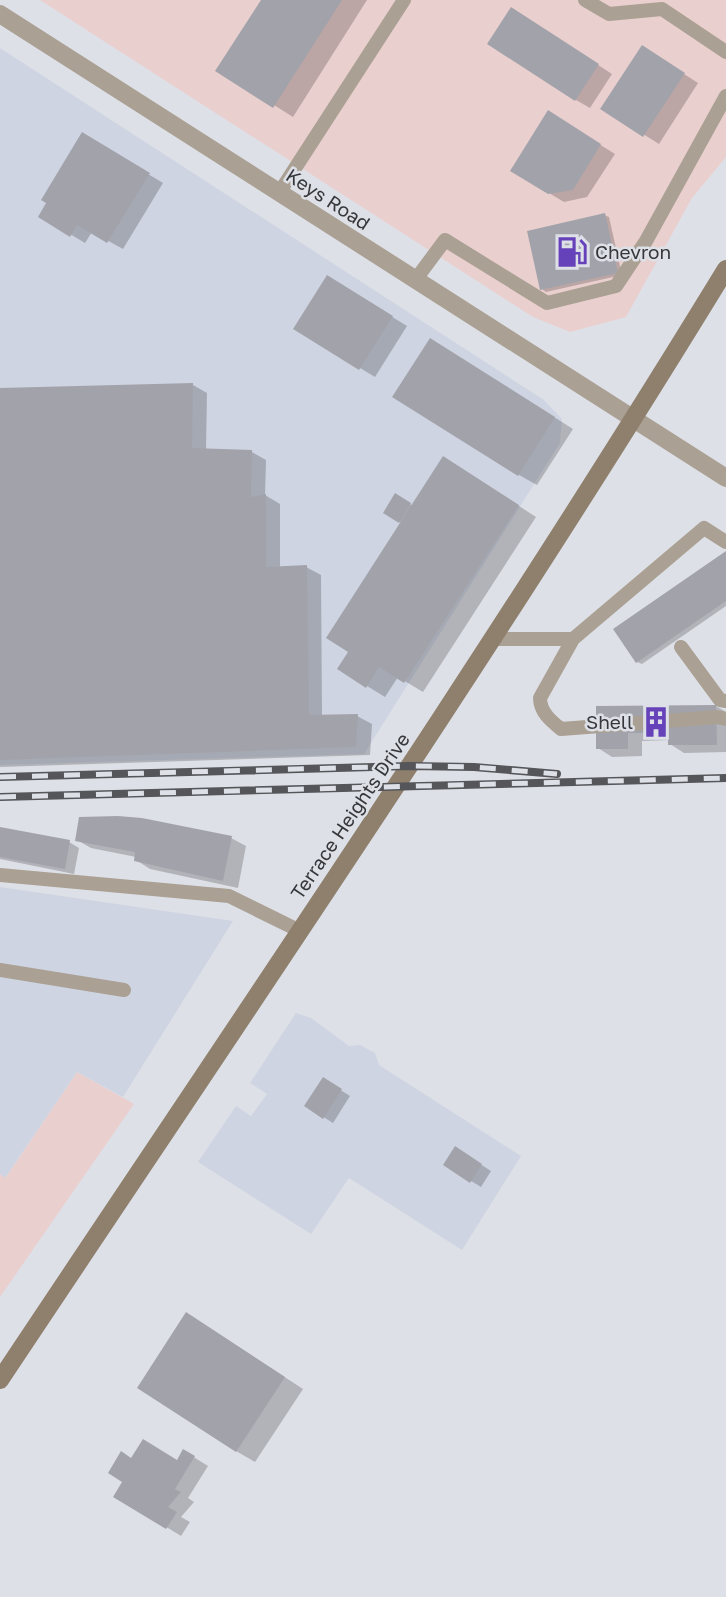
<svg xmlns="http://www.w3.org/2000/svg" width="726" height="1597" viewBox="0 0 726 1597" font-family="'Golos Text',sans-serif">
  <rect width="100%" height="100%" fill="#dee0e7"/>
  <path fill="#eacfcf" d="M 40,0 L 726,0 L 726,157 L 692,198 L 626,317 L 570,332 L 533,317 Z
    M 77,1072 L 134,1104 L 0,1297 L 0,1174 L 6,1177 Z"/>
  <path fill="#cfd4e2" d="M 0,48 L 544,400 L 562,419 L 560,443 L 364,754 L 0,765 Z
    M 0,887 L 233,921 L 123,1097 L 77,1072 L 5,1178 L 0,1174 Z
    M 296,1013 L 311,1018 L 349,1046 L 360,1045 L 375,1053 L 379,1065 L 521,1156 L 462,1250 L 349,1178 L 311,1234 L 198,1162 L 236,1106 L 251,1116 L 267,1094 L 250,1083 Z"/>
  <path fill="#0003" d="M 263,0 L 367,0 L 293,117 L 218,70 Z
    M 526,18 L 612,74 L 590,108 L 576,100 Z
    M 656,56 L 698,83 L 659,144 L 603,109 Z
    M 562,121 L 615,154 L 587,197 L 564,202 L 549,193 Z
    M 82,134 L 163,183 L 123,249 L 92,232 L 85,243 L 40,216 Z
    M 604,215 L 609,217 L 622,275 L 546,292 L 542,289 Z
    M 342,286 L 407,326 L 375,377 L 295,329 Z
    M 449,351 L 573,429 L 537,485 L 519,475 Z
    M 193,385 L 207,393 L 206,450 L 252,452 L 266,460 L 265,495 L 280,504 L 280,568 L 306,567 L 321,575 L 322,716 L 357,716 L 372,724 L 370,755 L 0,767 L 0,390 Z
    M 462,469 L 536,517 L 423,692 L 398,677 L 385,697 L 367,686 L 351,651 L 402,523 L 385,513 L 396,495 L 413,506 Z
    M 726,553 L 726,606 L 642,664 L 637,662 Z
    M 716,706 L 726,712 L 726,752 L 684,753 L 670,744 L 670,740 L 642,741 L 642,756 L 612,757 L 598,748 L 598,708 Z
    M 0,829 L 69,842 L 79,848 L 74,874 L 0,859 Z
    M 231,838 L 246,846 L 238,888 L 150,869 L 136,860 L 136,857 L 91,848 L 77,840 Z
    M 323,1079 L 350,1096 L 333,1123 L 306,1106 Z
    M 455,1148 L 491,1171 L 481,1187 L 445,1165 Z
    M 205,1325 L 303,1389 L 255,1462 L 236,1451 Z
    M 184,1451 L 208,1466 L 188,1498 L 194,1502 L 181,1517 L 190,1522 L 181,1536 L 116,1496 L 132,1460 L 177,1462 Z"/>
  <path fill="#a2a3aa" d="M 261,0 L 342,0 L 273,108 L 215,71 Z
    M 511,7 L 599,64 L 575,101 L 487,44 Z
    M 642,45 L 685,73 L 643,137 L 600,109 Z
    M 548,110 L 601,144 L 573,190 L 548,194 L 510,171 Z
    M 82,132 L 150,173 L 107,243 L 77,225 L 70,237 L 38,217 L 46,203 L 41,200 Z
    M 605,213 L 618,273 L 540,290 L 527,231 Z
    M 327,275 L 393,316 L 359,370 L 293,329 Z
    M 430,338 L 555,417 L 518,476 L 392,397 Z
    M 193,383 L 192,448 L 252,450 L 251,497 L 266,494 L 266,567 L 307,565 L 309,715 L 358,714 L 356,747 L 0,760 L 0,388 Z
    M 443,456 L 519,505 L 404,683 L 379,667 L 366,688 L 337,669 L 348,652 L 326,638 Z
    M 395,493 L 411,503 L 399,523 L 383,513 Z
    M 726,551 L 726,601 L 636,663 L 613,629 Z
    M 716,705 L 717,745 L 668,745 L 668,733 L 628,733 L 628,749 L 596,749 L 596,706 Z
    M 118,816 L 142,818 L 232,836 L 223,881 L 134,861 L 135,852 L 75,841 L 79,817 Z
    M 0,827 L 70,840 L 65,869 L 0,857 Z
    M 323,1077 L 342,1089 L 323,1119 L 304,1106 Z
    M 455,1146 L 482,1164 L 470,1183 L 443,1165 Z
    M 186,1312 L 285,1377 L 236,1452 L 137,1388 Z
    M 143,1439 L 177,1460 L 183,1449 L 195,1456 L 175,1489 L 181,1492 L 168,1507 L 177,1512 L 166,1529 L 113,1497 L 122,1482 L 108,1473 L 121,1451 L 131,1458 Z"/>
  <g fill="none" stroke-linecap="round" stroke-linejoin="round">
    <path stroke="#aaa093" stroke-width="14" d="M 585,0 L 609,14 L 662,9 L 726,52
      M 279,193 L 404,0
      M 416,279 L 445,240 L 547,303 L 616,286 L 646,241 L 726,96
      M 726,542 L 704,528 L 573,639 L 540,698 C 540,712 551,721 561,729 L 717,717 L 726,719
      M 491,639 L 573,639
      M 681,647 L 720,700 L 726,701
      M 0,875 L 229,896 L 300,931
      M 0,970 L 124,990"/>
    <path stroke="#aaa093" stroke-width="18" d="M 0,14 L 726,478"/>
    <path stroke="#8f806d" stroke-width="18" d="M 0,1380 C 245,1012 495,647 726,269"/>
    <defs>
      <path id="rail" d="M 0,777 L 410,766 L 474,767 L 557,774
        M 0,797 L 726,778"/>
    </defs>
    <use href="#rail" stroke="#55565a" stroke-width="8"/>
    <use href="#rail" stroke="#dee0e7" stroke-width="5" stroke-dasharray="16" stroke-linecap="butt"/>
  </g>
  <defs>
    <symbol id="fuel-bare" viewBox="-9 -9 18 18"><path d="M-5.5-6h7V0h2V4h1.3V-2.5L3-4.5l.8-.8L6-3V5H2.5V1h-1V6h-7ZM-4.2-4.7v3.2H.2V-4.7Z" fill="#6642ba" stroke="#dee0e7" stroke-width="2.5" paint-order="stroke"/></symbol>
    <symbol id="building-bare" viewBox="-9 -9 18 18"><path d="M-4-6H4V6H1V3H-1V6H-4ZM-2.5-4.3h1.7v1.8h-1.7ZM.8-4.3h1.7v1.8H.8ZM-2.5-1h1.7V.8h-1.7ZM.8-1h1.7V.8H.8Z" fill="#6642ba" stroke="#dee0e7" stroke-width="2.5" paint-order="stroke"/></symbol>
  </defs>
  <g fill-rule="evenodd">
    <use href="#fuel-bare" x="550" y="230" width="44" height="44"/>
    <use href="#building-bare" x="634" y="700" width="44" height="44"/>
  </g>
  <g text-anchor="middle" stroke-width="5" stroke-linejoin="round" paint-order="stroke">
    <g font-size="19" fill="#36373a" stroke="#dee0e7">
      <text transform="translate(328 199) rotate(33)" y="7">Keys Road</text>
      <text transform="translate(350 816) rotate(-56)" y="7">Terrace Heights Drive</text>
    </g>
    <g font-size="19" fill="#36373a" stroke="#dee0e7" text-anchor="start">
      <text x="595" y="259">Chevron</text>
      <text x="633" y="729" text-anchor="end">Shell</text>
    </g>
  </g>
</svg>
